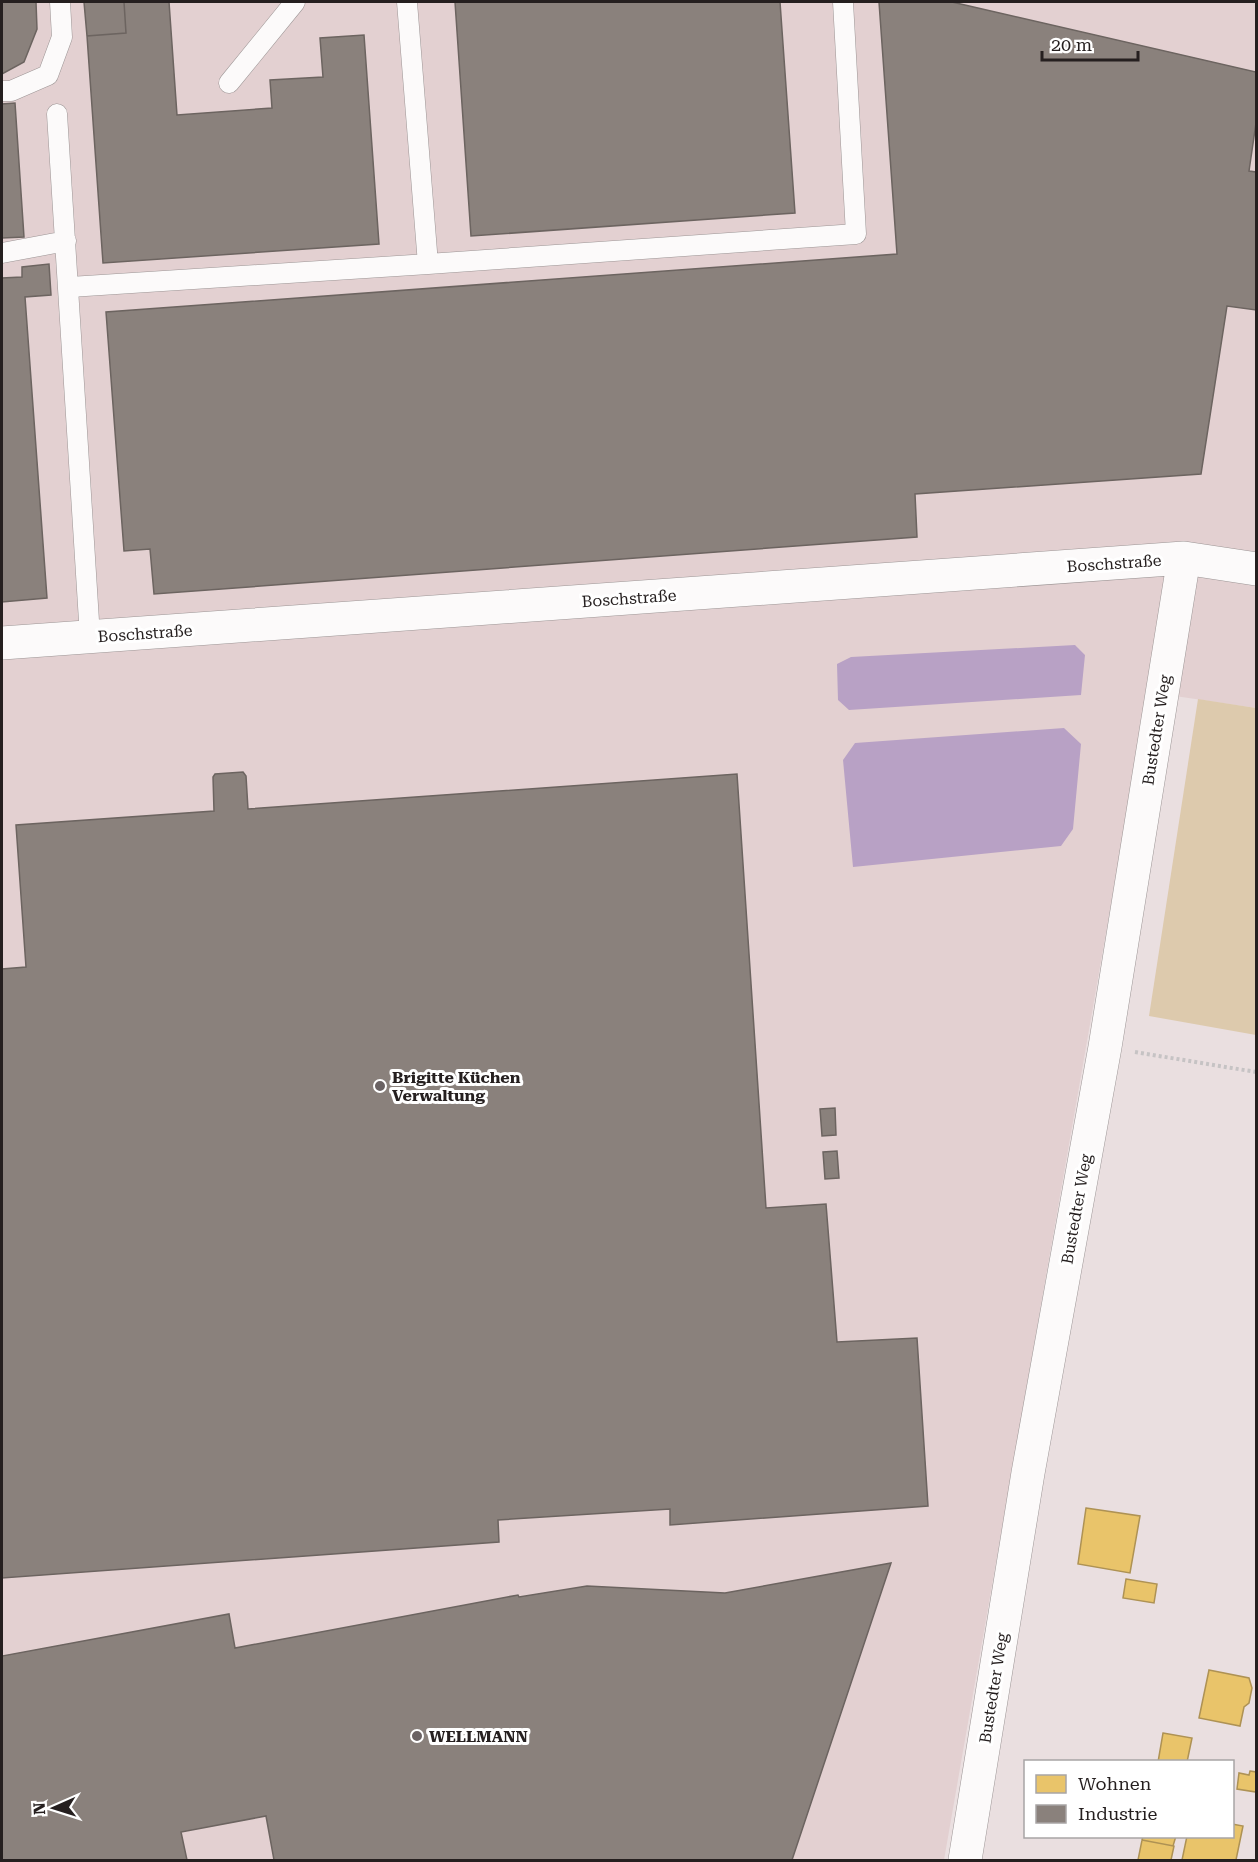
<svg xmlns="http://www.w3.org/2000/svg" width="1258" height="1862" viewBox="0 0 1258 1862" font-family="'Roboto Serif',serif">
  <rect width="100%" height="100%" fill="#eadfe0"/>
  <path fill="#e3d0d1" d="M 2,2 L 1256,2 L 1256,708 L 1148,692 L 944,1860 L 2,1860 Z"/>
  <path fill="#ddcaad" d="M 1198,699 L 1256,708 L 1256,1035 L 1149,1016 Z"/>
  <path fill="#b8a1c5" d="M 1075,645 L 1085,655 L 1081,695 L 849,710 L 838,700 L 837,664 L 851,657 Z
    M 1064,728 L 1081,744 L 1073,829 L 1061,846 L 853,867 L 843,760 L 855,743 Z"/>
  <path fill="#e9c46a" stroke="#ae9254" stroke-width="1.5" d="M 1086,1508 L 1140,1516 L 1130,1573 L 1078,1564 Z
    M 1126,1579 L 1157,1584 L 1154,1603 L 1123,1598 Z
    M 1209,1670 L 1249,1678 L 1252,1688 L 1249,1703 L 1244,1707 L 1240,1726 L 1199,1718 Z
    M 1163,1733 L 1192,1738 L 1187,1762 L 1158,1762 Z
    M 1250,1771 L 1256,1772 L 1256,1792 L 1237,1789 L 1239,1773 L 1249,1775 Z
    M 1232,1824 L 1243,1826 L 1236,1860 L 1182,1860 L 1187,1836 L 1232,1836 Z
    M 1143,1836 L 1176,1836 L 1173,1846 L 1142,1840 Z
    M 1142,1840 L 1174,1846 L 1171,1860 L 1138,1860 Z"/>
  <path fill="#8a817c" stroke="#6c6460" stroke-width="1.5" d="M 2,2 L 36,2 L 37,29 L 24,62 L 2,74 Z
    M 84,2 L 124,2 L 126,33 L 87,36 Z
    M 124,2 L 169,2 L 177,115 L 272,108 L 270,80 L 323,77 L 320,38 L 364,35 L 379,244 L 103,263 L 87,36 L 126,33 Z
    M 455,2 L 780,2 L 795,213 L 471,236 Z
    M 879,2 L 952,2 L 1256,72 L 1256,123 L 1249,171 L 1256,172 L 1256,310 L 1227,306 L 1201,474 L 915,494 L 917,537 L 154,594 L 150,549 L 124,551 L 106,312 L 897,254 Z
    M 15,103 L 24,237 L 2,238 L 2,104 Z
    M 49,264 L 51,295 L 25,297 L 47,598 L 2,602 L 2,278 L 22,277 L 22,267 Z
    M 243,772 L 246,776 L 248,809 L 737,774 L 766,1208 L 826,1204 L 837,1342 L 917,1338 L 928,1506 L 670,1525 L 670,1509 L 498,1520 L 499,1542 L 2,1578 L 2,969 L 26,967 L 16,825 L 214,811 L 213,777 L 215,774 Z
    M 835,1108 L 836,1135 L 822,1136 L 820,1109 Z
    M 837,1151 L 839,1178 L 825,1179 L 823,1152 Z
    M 891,1563 L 792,1860 L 274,1860 L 266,1816 L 181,1832 L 187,1860 L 2,1860 L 2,1656 L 229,1614 L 235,1648 L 518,1595 L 519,1597 L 587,1586 L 725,1593 Z"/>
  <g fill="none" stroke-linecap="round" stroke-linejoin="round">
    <defs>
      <path id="service" d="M 229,83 L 295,2
        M 2,91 L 11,91 L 48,75 L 62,37 L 60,2
        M 57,114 L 90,637
        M 2,253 L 66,241
        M 428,264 L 856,234 L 843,2
        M 70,287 L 428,264 L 407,2"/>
      <path id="minor" d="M 2,643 L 1184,558 L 1256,569
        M 965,1860 L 1028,1473 L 1105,1047 L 1184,558"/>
    </defs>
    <use href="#service" stroke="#9c9595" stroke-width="21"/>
    <use href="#minor" stroke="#9c9595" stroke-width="34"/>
    <path stroke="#c6c3c4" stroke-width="4" stroke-dasharray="3 3" stroke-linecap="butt" d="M 1135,1052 L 1256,1072"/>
    <use href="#service" stroke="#fcfafa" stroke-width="20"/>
    <use href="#minor" stroke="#fcfafa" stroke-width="33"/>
  </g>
  <g fill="#6a6263" stroke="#fff" stroke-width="2">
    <circle cx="380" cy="1086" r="6"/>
    <circle cx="417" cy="1736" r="6"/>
  </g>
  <g text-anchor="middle" stroke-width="6" stroke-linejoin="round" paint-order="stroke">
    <g font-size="16" fill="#251f1f" stroke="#fff">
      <text transform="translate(1114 563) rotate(-4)" y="6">Boschstraße</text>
      <text transform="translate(629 598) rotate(-4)" y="6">Boschstraße</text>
      <text transform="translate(145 633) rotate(-4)" y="6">Boschstraße</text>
      <text transform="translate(1156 730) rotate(-81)" y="6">Bustedter Weg</text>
      <text transform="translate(1076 1209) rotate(-80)" y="6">Bustedter Weg</text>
      <text transform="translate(993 1688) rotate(-81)" y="6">Bustedter Weg</text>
    </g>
    <g font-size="16" font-weight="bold" fill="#251f1f" stroke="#fff" text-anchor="start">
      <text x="392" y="1083">Brigitte Küchen<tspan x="392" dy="18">Verwaltung</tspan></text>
      <text x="429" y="1742">WELLMANN</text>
    </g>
  </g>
  <rect width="1258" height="1862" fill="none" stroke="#251f1f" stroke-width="6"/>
  <rect x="1024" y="1760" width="210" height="78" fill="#ffffff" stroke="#a8a5a5" stroke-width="1.5"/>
  <rect x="1036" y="1775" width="30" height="18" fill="#e9c46a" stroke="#a8a5a5" stroke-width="1.5"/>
  <text x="1078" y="1790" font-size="18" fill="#251f1f">Wohnen</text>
  <rect x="1036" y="1805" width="30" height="18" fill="#8a817c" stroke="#a8a5a5" stroke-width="1.5"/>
  <text x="1078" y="1820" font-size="18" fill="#251f1f">Industrie</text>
  <g transform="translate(54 1808) rotate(267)" stroke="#ffffff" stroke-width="4.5" paint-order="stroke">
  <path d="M0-4.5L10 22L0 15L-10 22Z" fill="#251f1f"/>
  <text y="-9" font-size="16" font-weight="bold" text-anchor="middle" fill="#251f1f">N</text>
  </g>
  <path d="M1042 51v9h96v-9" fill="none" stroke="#251f1f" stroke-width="3"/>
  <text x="1051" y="51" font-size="18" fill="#251f1f" stroke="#ffffff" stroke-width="4.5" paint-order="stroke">20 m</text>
</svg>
